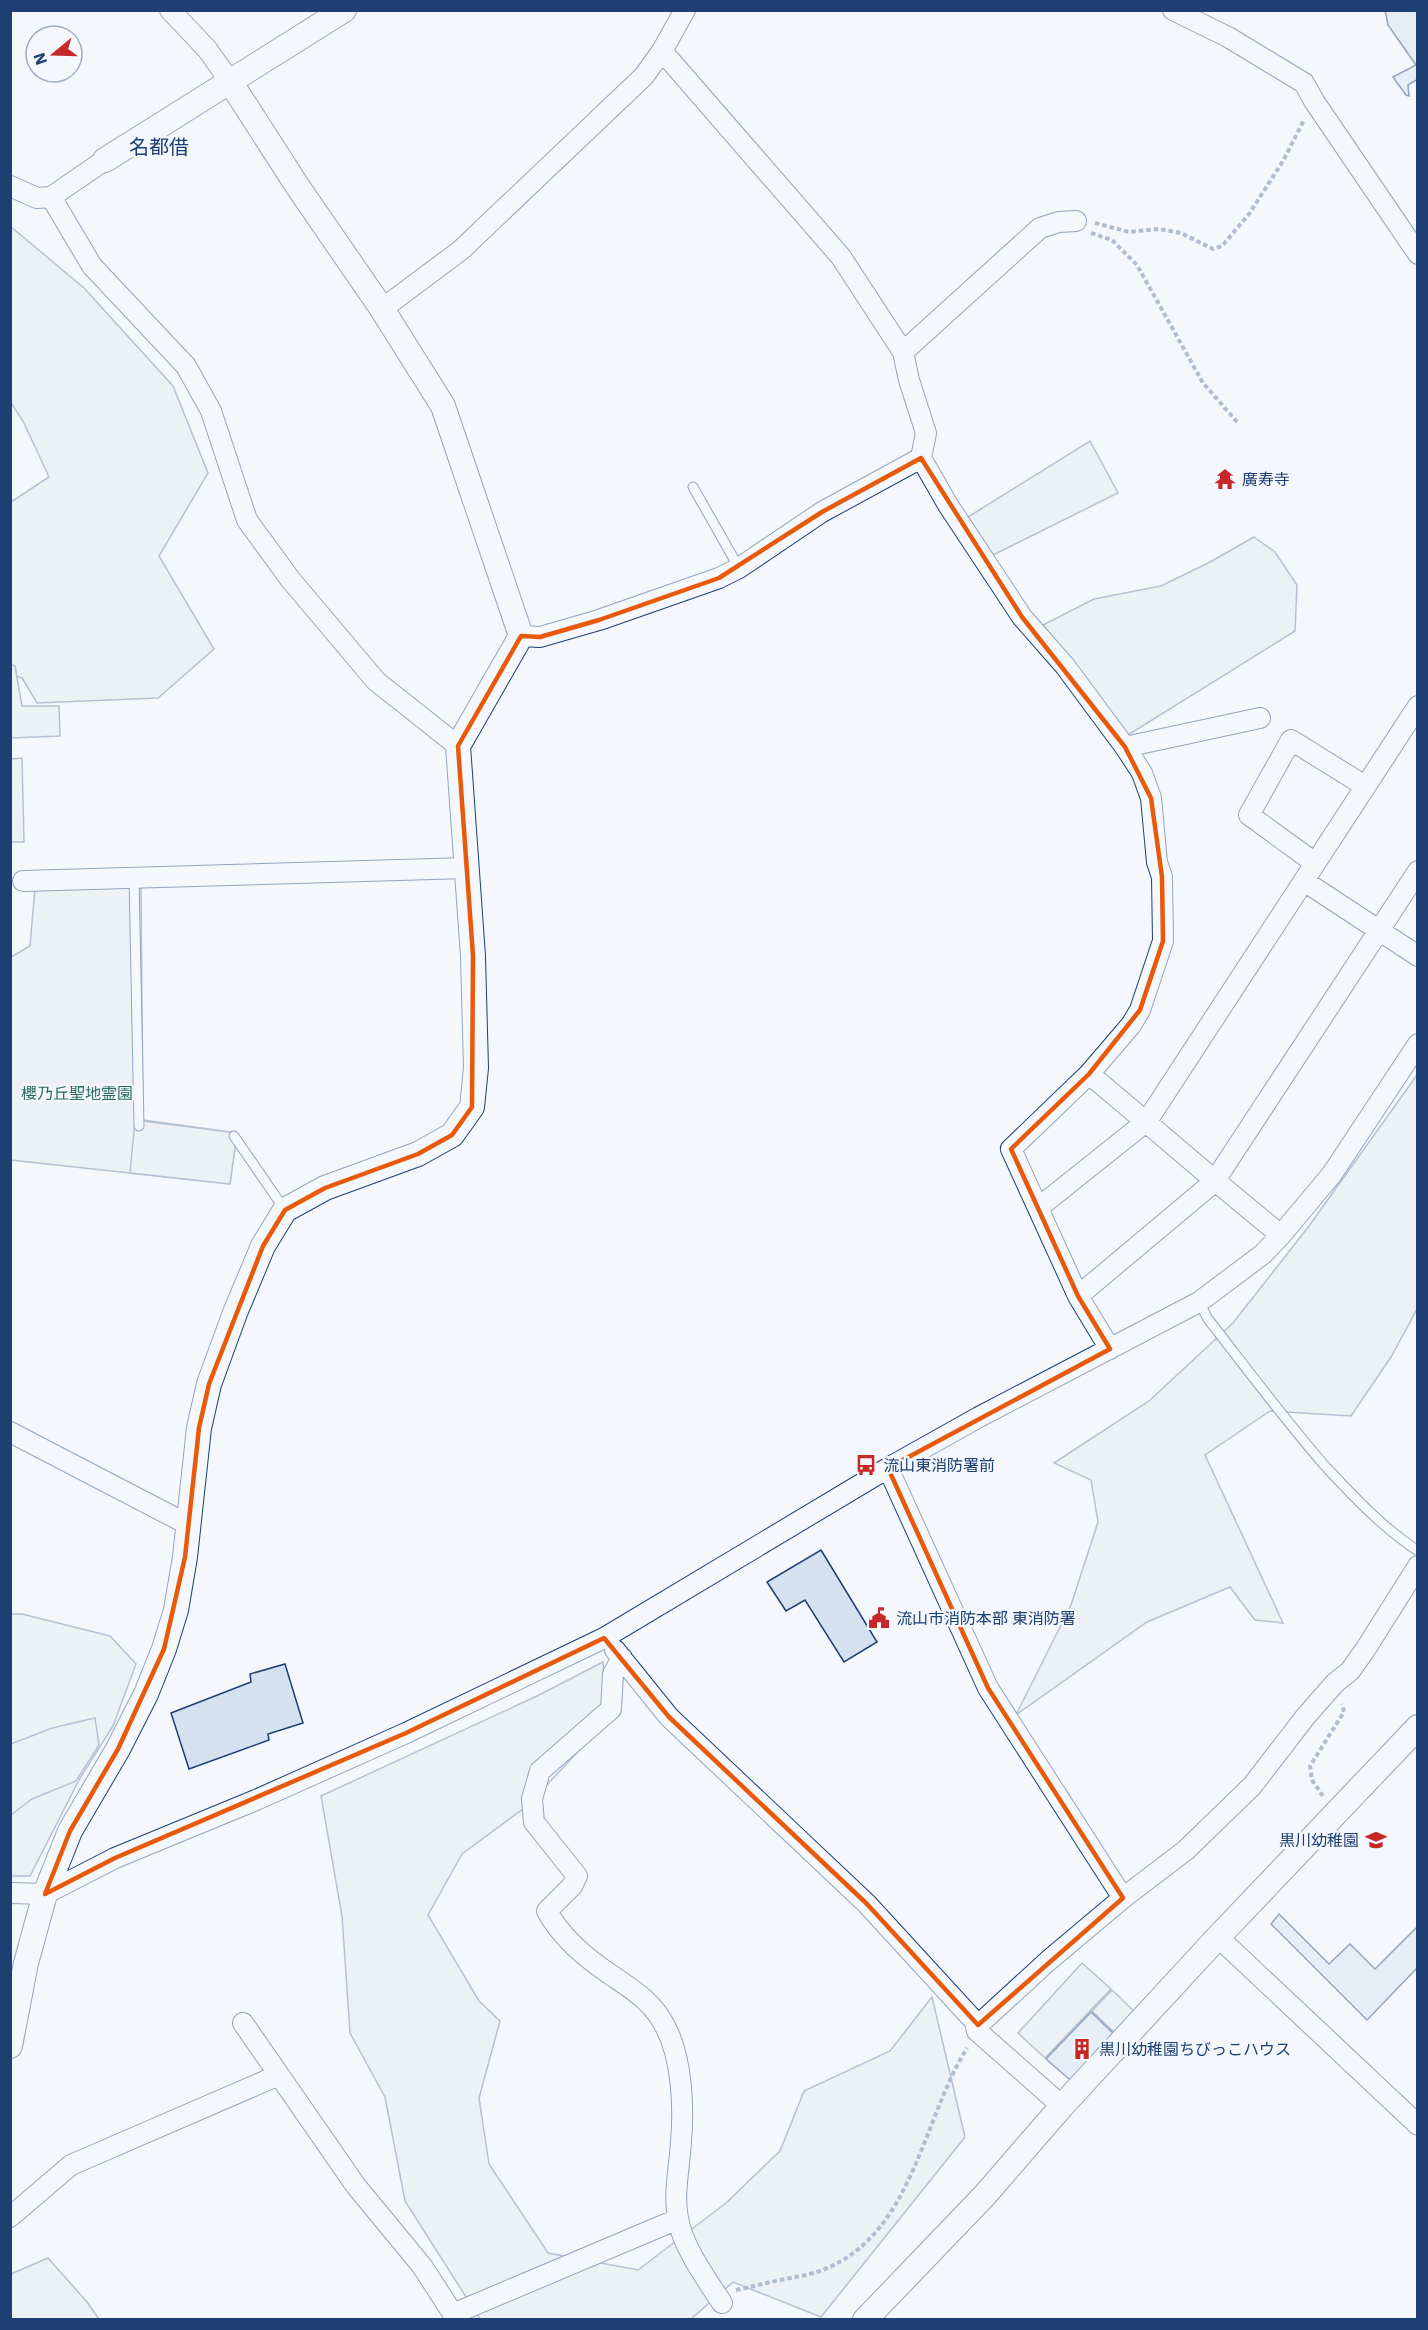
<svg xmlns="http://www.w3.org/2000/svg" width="1428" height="2330" viewBox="0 0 1428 2330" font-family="'IBM Plex Sans','Noto Sans JP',sans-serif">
  <rect width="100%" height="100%" fill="#f4f7fb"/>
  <path fill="#e3e9f0" stroke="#687fa3" stroke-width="1.5" d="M 10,226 L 84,288 L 173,386 L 208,473 L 159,556 L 214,649 L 158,698 L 37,703 L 22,678 L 11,675 L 11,502 L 49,477 L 23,421 L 11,403 Z
    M 1254,537 L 1275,552 L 1297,585 L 1295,631 L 1128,735 L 1043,625 L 1094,599 L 1161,586 L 1210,562 Z
    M 35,888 L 141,888 L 143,1120 L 237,1133 L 230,1184 L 11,1160 L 11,957 L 30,946 Z
    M 1417,1075 L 1417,1309 L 1391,1357 L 1351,1416 L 1270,1411 L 1205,1455 L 1283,1623 L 1255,1620 L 1230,1587 L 1147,1622 L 1016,1715 L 1071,1605 L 1098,1522 L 1091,1480 L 1054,1463 L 1149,1401 L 1233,1323 L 1309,1226 Z
    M 11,1614 L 22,1614 L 110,1636 L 136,1664 L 113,1726 L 79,1780 L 30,1876 L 11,1876 Z
    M 603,1662 L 607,1721 L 527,1806 L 462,1854 L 428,1915 L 479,2001 L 500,2021 L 479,2098 L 489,2164 L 548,2253 L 638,2270 L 726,2203 L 780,2151 L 804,2091 L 890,2051 L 932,1997 L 965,2137 L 821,2317 L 733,2282 L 691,2319 L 480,2319 L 405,2201 L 385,2097 L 350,2033 L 342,1916 L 321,1796 L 537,1696 Z
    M 1082,1963 L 1111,1989 L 1045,2058 L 1018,2033 Z
    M 48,2258 L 87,2302 L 99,2319 L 11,2319 L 11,2274 Z"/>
  <path fill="#e3e8f0" stroke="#687fa3" stroke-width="1.5" d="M 1090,441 L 1118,493 L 993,555 L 968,517 Z
    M 11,664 L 15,666 L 22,706 L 59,706 L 60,736 L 11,738 Z
    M 22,758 L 24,842 L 10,842 L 11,759 Z
    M 135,1120 L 237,1133 L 230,1184 L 130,1173 Z
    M 95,1718 L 99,1745 L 76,1781 L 32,1799 L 11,1815 L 11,1744 L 52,1728 Z
    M 1112,1990 L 1138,2015 L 1119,2037 L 1092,2011 Z"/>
  <path fill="#d5e0f0" stroke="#1d3f73" stroke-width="1.5" d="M 1385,10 L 1418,10 L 1418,79 L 1408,85 L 1409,96 L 1406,95 L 1393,77 L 1416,65 L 1388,25 Z
    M 821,1550 L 877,1642 L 844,1662 L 805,1600 L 786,1611 L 767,1582 Z
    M 285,1664 L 303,1723 L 268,1734 L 269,1740 L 189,1769 L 171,1713 L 251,1682 L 250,1674 Z
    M 1279,1914 L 1329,1964 L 1350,1944 L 1375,1969 L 1418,1926 L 1418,1967 L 1367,2020 L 1271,1924 Z
    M 1091,2012 L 1118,2038 L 1076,2085 L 1046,2059 Z"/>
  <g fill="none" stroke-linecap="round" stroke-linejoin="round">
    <defs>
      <path id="service" d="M 693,487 L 739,568
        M 134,877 L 139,1126
        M 234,1136 L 285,1210
        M 1199,1302 L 1208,1319 C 1247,1369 1284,1419 1326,1467 C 1355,1498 1382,1527 1418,1551"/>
      <path id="minor" d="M 170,10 L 207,49 L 231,83
        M 1173,10 L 1228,37 L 1304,83 L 1314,101 L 1418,254
        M 662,51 L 841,257 L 903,352 L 909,380 L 926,433 L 921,458 L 948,505 L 1022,617 L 1065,666 L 1125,747 L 1142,773 L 1151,798 L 1157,862 L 1162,877 L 1163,941 L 1140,1010 L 1131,1025 L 1089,1074
        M 10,186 L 37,198 L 51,197 L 105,160
        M 51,197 L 92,266 L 186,366 L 211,411 L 247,520 L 290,579 L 376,681 L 458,746
        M 382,309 L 461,250 L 644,76 L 662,51 L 685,10
        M 903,352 L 1040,228 L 1059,222 L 1076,221
        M 521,636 L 540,637 L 599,620 L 719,578 L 739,568 L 822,512 L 921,458
        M 1125,747 L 1260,718
        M 1315,863 L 1249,815 L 1291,740 L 1365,786
        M 23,881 L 467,868
        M 1304,881 L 1418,956
        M 1038,1208 L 1147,1121 L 1418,706
        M 1078,1296 L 1214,1182 L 1418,871
        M 1110,1349 L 1078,1296 L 1011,1149 L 1089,1074 C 1153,1127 1215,1182 1281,1235
        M 10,1432 L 187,1524
        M 888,1468 L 988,1688 L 1123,1898
        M 615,1650 L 669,1717 L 867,1904 L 978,2025
        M 622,1658 L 613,1674 L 611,1709 L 540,1771 L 532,1799 L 534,1822 L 577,1876 L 572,1886 L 547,1911 C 560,1935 581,1954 604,1970 C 629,1988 651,1998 666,2028 C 682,2059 684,2107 681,2141 C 680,2166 673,2193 678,2218 C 682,2246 707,2280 722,2303
        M 10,1893 L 45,1894 L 115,1858 L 256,1800 L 406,1733 L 604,1638 L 888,1468 L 979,1417 L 1199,1302 L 1263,1254 L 1281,1235 L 1332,1174 L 1418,1044
        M 1218,1937 L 1418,2125
        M 243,2023 L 356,2186 L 422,2266 L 457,2320
        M 1062,2106 L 977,2031 L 976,2027 L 1048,1961 L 1123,1898 L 1186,1850 L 1252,1786 L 1306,1716 L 1335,1683 L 1350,1671 L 1365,1650 L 1418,1566
        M 10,2217 L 71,2165 L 279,2075
        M 453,2314 L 678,2219"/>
      <path id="tertiary" d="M 105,160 L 344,10
        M 10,2046 L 26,1963 L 45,1894 L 70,1831 L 118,1749 L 146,1694 L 164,1649 L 176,1610 L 185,1557 L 199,1428 L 209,1384 L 235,1313 L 263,1246 L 285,1210 L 325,1188 L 418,1154 L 452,1135 L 472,1107 L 476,1068 L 473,956 L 458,746 L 521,636 L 443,406 L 382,309 L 298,187 L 231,83
        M 865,2320 L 985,2195 L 1062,2106 L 1218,1937 L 1418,1727"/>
    </defs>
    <use href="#service" stroke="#1d3f73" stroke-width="11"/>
    <use href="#minor" stroke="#1d3f73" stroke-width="22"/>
    <use href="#tertiary" stroke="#1d3f73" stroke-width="26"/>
    <path stroke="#5e769c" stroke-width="4" stroke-dasharray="4.5 3" stroke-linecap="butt" d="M 1095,223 L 1129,232 L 1159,229 L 1181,233 L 1213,249 L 1222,246 L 1249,214 L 1283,161 L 1304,120
      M 1091,233 L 1112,240 L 1137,265 L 1203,383 L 1238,423
      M 1323,1796 L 1312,1780 L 1310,1766 L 1344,1712 L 1342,1704
      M 736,2290 C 751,2287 765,2283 780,2280 C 795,2277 811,2275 825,2269 C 913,2233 922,2120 967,2048"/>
    <use href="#service" stroke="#f4f7fb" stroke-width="9"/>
    <use href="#minor" stroke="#f4f7fb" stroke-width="20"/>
    <use href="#tertiary" stroke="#f4f7fb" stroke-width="24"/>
  </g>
  <path d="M0 0H1428V2330H0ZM 921,458 L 1022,617 L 1125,747 L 1151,798 L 1162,877 L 1163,941 L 1140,1010 L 1089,1074 L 1011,1149 L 1078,1296 L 1110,1349 L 888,1468 L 988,1688 L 1123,1898 L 978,2025 L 867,1904 L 669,1717 L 604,1638 L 406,1733 L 115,1858 L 45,1894 L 70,1831 L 118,1749 L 164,1649 L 185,1557 L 199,1428 L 209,1384 L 263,1246 L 285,1210 L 325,1188 L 418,1154 L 452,1135 L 472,1107 L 473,956 L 458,746 L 521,636 L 540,637 L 599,620 L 719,578 L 822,512 Z" fill="#f4f7fb" fill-opacity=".55" fill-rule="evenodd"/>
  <path fill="none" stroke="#e8590c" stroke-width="4.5" stroke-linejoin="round" d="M 921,458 L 1022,617 L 1125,747 L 1151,798 L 1162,877 L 1163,941 L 1140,1010 L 1089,1074 L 1011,1149 L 1078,1296 L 1110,1349 L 888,1468 L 988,1688 L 1123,1898 L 978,2025 L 867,1904 L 669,1717 L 604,1638 L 406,1733 L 115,1858 L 45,1894 L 70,1831 L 118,1749 L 164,1649 L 185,1557 L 199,1428 L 209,1384 L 263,1246 L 285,1210 L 325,1188 L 418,1154 L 452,1135 L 472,1107 L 473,956 L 458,746 L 521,636 L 540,637 L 599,620 L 719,578 L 822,512 Z"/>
  <defs>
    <symbol id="temple-bare" viewBox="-9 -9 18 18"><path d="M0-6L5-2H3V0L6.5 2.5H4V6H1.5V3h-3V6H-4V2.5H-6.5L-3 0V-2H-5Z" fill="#c62828" stroke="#f4f7fb" stroke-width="2.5" paint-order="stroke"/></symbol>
    <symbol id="bus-bare" viewBox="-9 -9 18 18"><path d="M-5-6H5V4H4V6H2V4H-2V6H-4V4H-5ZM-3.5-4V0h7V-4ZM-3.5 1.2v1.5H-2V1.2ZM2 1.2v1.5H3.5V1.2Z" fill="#c62828" stroke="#f4f7fb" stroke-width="2.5" paint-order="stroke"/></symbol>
    <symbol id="civic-bare" viewBox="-9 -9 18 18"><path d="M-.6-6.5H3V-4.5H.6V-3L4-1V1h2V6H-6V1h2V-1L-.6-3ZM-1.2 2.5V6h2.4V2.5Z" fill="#c62828" stroke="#f4f7fb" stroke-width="2.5" paint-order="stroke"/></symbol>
    <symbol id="school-bare" viewBox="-9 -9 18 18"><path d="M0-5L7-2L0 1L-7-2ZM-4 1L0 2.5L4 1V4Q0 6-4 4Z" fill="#c62828" stroke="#f4f7fb" stroke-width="2.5" paint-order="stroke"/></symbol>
    <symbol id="building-bare" viewBox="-9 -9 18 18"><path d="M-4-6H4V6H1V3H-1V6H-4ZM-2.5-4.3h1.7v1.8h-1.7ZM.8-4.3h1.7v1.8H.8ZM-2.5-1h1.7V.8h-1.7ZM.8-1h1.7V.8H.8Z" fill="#c62828" stroke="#f4f7fb" stroke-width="2.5" paint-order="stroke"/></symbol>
  </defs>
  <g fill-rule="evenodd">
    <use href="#temple-bare" x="1210" y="464" width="30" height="30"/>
    <use href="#bus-bare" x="851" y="1450" width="30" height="30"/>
    <use href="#civic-bare" x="864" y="1603" width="30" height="30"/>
    <use href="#school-bare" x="1361" y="1825" width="30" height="30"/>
    <use href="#building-bare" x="1067" y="2034" width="30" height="30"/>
  </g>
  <g text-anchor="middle" stroke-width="4.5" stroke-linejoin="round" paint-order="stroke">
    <g font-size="16" fill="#1d3f73" stroke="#f4f7fb" text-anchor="start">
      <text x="1242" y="485">廣寿寺</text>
      <text x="883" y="1471">流山東消防署前</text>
      <text x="896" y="1624">流山市消防本部 東消防署</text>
      <text x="1359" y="1846" text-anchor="end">黒川幼稚園</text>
      <text x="1099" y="2055">黒川幼稚園ちびっこハウス</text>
    </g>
    <g font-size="16" fill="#2c6c60" stroke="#f4f7fb">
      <text x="77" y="1099">櫻乃丘聖地霊園</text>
    </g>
    <g font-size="20" fill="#1d3f73" stroke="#f4f7fb">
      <text x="159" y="154">名都借</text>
    </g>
  </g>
  <rect width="1428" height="2330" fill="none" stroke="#1d3f73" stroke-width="24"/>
  <g transform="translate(54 54) rotate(251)"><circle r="28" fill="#f4f7fb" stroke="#9eadc5" stroke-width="1.5"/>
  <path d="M0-4.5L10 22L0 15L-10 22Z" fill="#c62828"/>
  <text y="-9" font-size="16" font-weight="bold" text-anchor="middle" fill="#1d3f73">N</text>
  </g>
</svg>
